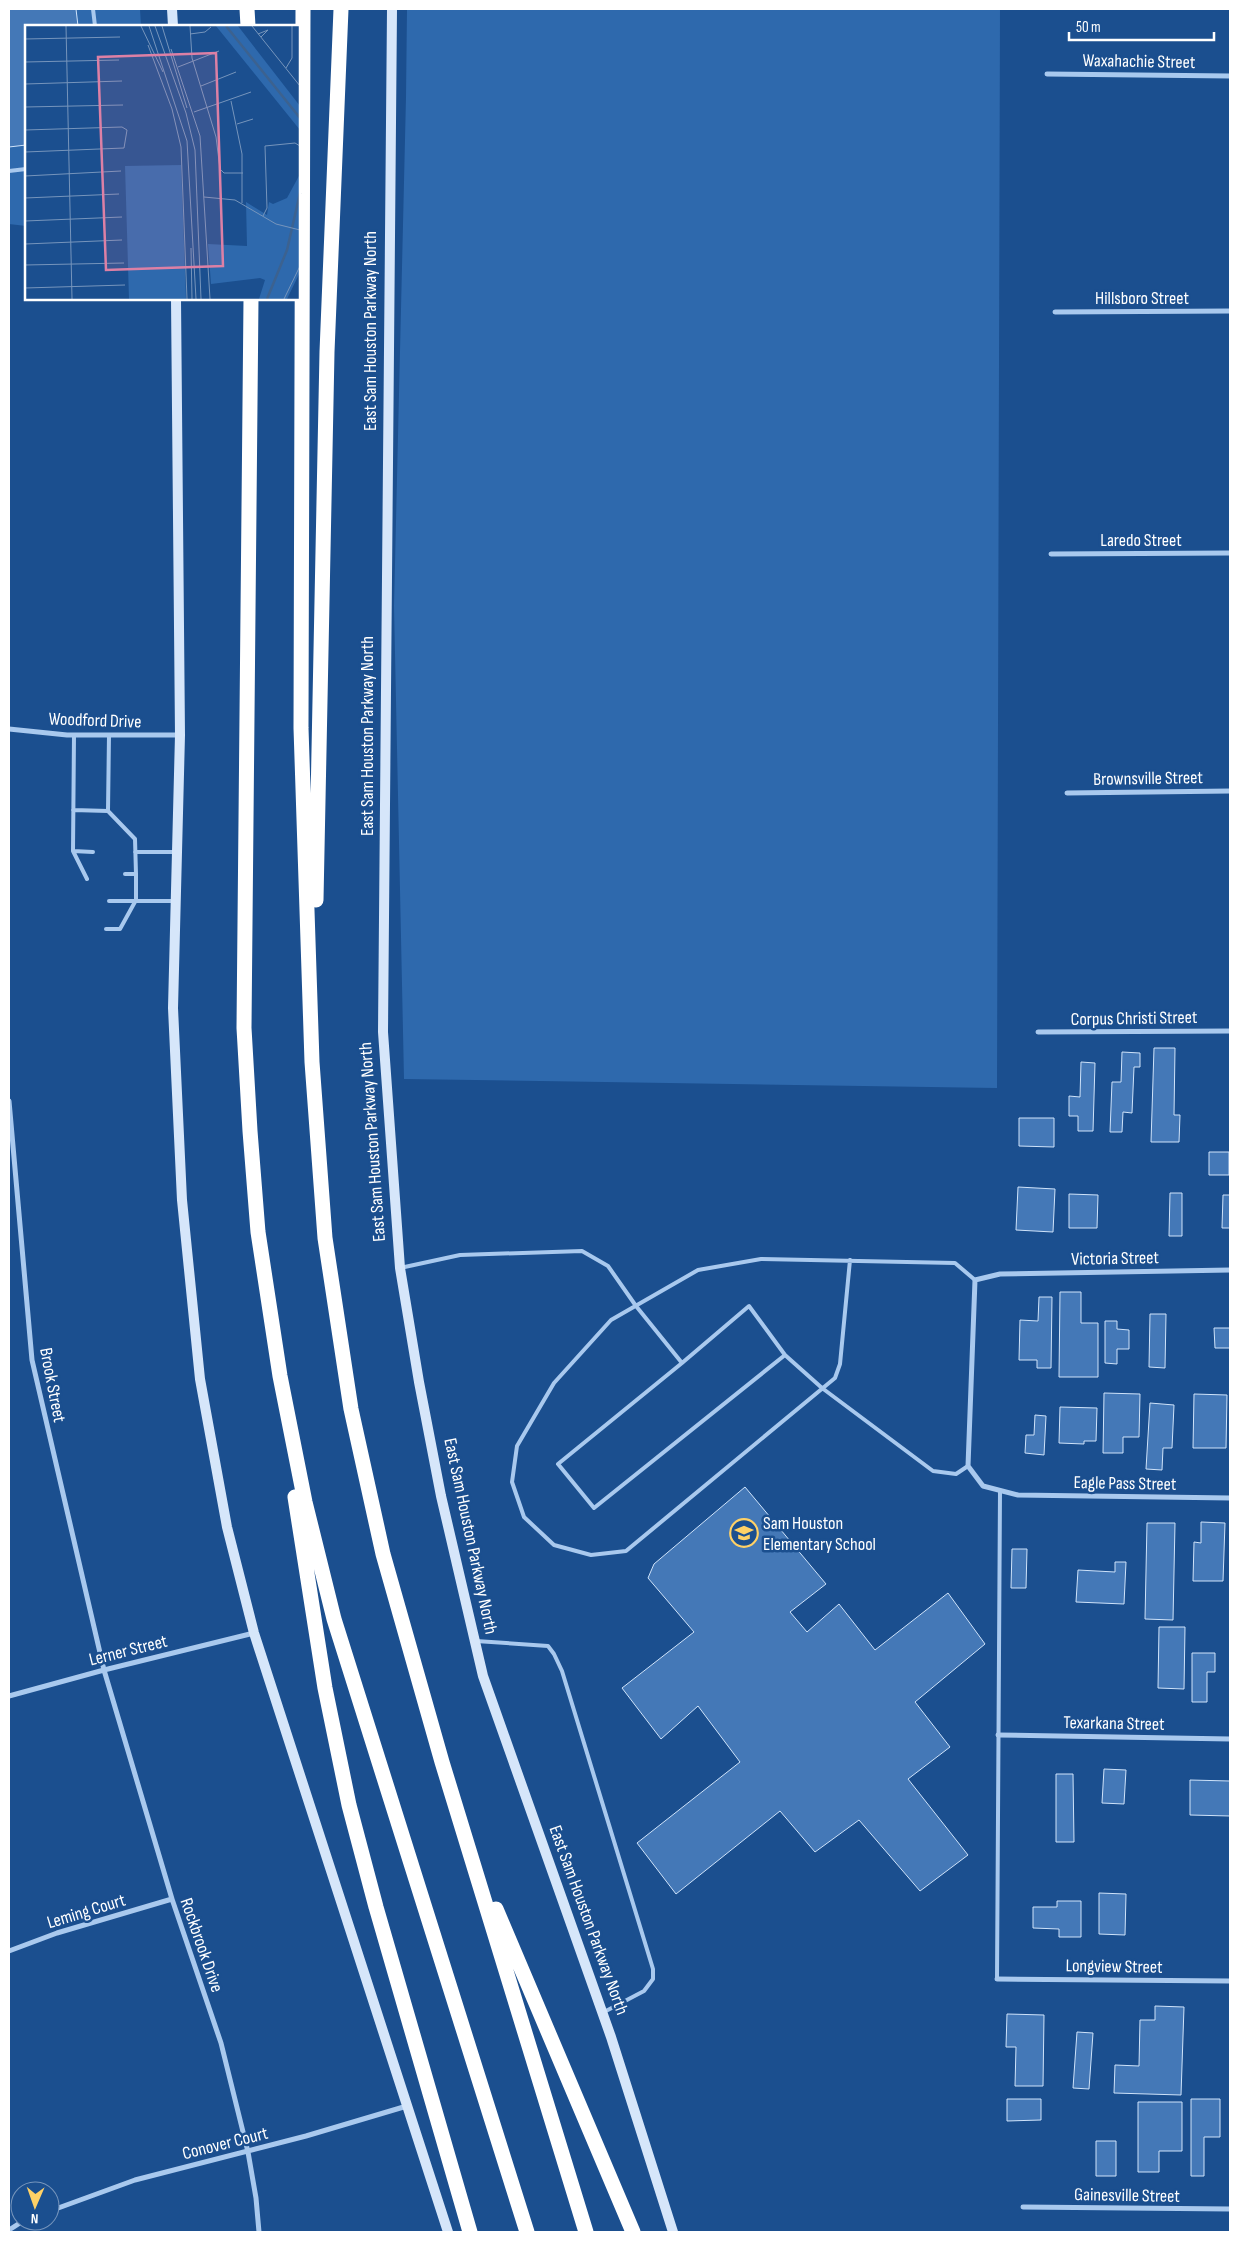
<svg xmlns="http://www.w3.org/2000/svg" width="1239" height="2241" viewBox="0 0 1239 2241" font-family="'Sofia Sans Condensed',sans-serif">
  <rect width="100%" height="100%" fill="#1b4f8f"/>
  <path fill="#2e69ad" d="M 9,9 L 140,9 L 141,26 L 26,26 L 26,226 L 9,224 Z
    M 407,9 L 1000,9 L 997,1088 L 404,1079 L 394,606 L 406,97 Z"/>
  <path fill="#4478b7" stroke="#cfe3fa" d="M 9,9 L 76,9 L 78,26 L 26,26 L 26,145 L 9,147 Z
    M 1154,1048 L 1175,1048 L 1174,1115 L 1180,1115 L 1179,1142 L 1151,1142 Z
    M 1122,1052 L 1140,1053 L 1140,1067 L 1134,1067 L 1132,1113 L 1123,1112 L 1122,1132 L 1110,1132 L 1112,1082 L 1121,1082 Z
    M 1081,1062 L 1095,1063 L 1093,1131 L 1078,1131 L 1078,1116 L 1069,1116 L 1069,1096 L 1080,1097 Z
    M 1019,1118 L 1054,1118 L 1054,1147 L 1019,1146 Z
    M 1209,1152 L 1229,1152 L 1229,1175 L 1209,1175 Z
    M 1018,1187 L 1055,1189 L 1053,1232 L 1016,1230 Z
    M 1170,1193 L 1182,1193 L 1182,1236 L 1169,1236 Z
    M 1069,1194 L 1098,1195 L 1097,1228 L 1069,1228 Z
    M 1223,1195 L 1230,1195 L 1230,1228 L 1222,1228 Z
    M 1060,1292 L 1081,1292 L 1081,1323 L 1098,1323 L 1098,1377 L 1059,1377 Z
    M 1039,1297 L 1052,1297 L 1051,1368 L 1037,1368 L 1037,1360 L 1019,1360 L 1020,1320 L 1038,1321 Z
    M 1150,1314 L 1166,1314 L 1165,1368 L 1149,1367 Z
    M 1105,1321 L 1117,1321 L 1117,1329 L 1129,1330 L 1129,1349 L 1117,1349 L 1117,1364 L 1105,1363 Z
    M 1214,1328 L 1230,1328 L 1230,1348 L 1215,1348 Z
    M 1104,1393 L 1140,1394 L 1139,1437 L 1123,1437 L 1123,1453 L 1103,1453 Z
    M 1194,1394 L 1227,1395 L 1226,1448 L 1193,1448 Z
    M 1150,1403 L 1174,1405 L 1172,1448 L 1163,1448 L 1162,1470 L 1146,1469 Z
    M 1060,1407 L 1097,1408 L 1096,1441 L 1084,1441 L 1084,1444 L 1059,1443 Z
    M 1035,1415 L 1046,1416 L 1044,1455 L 1025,1453 L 1026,1435 L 1034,1435 Z
    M 745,1487 L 826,1584 L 790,1612 L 807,1632 L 839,1604 L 875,1650 L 948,1593 L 985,1644 L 915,1702 L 950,1747 L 908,1779 L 968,1855 L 920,1891 L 859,1820 L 815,1852 L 780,1811 L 676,1894 L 637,1843 L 740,1762 L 698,1706 L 661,1739 L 622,1688 L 694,1632 L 648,1578 L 654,1564 Z
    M 1201,1522 L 1225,1523 L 1223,1581 L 1193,1581 L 1194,1542 L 1201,1543 Z
    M 1147,1523 L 1175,1523 L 1173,1620 L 1145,1619 Z
    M 1012,1549 L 1027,1549 L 1026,1588 L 1011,1588 Z
    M 1115,1562 L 1126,1562 L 1124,1604 L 1076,1602 L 1078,1570 L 1115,1572 Z
    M 1159,1627 L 1185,1627 L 1184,1689 L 1158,1688 Z
    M 1192,1653 L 1215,1653 L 1215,1672 L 1207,1672 L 1207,1702 L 1192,1702 Z
    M 1104,1769 L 1126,1770 L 1124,1804 L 1102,1803 Z
    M 1056,1774 L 1073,1774 L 1074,1842 L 1056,1842 Z
    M 1190,1780 L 1230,1781 L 1230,1816 L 1190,1815 Z
    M 1099,1893 L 1126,1894 L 1125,1935 L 1099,1934 Z
    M 1057,1901 L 1081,1901 L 1081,1937 L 1059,1937 L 1059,1929 L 1033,1928 L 1033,1907 L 1057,1907 Z
    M 1155,2006 L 1184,2007 L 1181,2095 L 1114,2093 L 1115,2065 L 1139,2066 L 1140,2020 L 1155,2020 Z
    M 1007,2014 L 1044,2015 L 1043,2086 L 1015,2086 L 1016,2047 L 1006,2047 Z
    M 1077,2032 L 1093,2033 L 1089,2089 L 1073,2088 Z
    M 1007,2099 L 1041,2099 L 1041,2120 L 1007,2121 Z
    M 1191,2099 L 1220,2099 L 1220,2137 L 1204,2137 L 1204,2176 L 1191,2176 Z
    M 1138,2102 L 1182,2102 L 1182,2151 L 1159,2151 L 1159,2172 L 1138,2172 Z
    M 1096,2141 L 1116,2141 L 1116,2176 L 1096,2176 Z"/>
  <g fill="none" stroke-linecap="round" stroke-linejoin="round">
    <path stroke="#a9c9ee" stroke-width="4" d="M 93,9 L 95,26
      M 9,171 L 26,169
      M 74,735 L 73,851 L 87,879
      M 109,735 L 108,811 L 135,839 L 136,874
      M 73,810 L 108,811
      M 73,851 L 93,852
      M 135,852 L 175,852
      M 109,901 L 174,901
      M 106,929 L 120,929 L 136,900 L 136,874 L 125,874
      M 850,1260 L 840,1364 L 835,1378 L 626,1551 L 591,1555 L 554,1545 L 524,1517 L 512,1482 L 517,1446 L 554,1383 L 611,1320 L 698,1270 L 761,1259 L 955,1263 L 975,1280
      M 400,1268 L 460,1255 L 582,1251 L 608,1266 L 636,1306 L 682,1363 L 558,1464 L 594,1508 L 785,1355 L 749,1306 L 682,1363
      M 785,1355 L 822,1388 L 933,1471 L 956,1474 L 968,1466
      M 476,1641 L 548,1646 L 554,1654 L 562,1671 L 653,1969 L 653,1979 L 644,1991 L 604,2012
      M 997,1979 L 1000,1491"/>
    <path stroke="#a9c9ee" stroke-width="5" d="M 1047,74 L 1230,76
      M 1055,312 L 1230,311
      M 1051,554 L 1230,553
      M 9,729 L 67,735 L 180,735
      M 1067,793 L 1230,791
      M 1038,1032 L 1230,1031
      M 9,1101 L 32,1360 L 104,1670 L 172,1899 L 221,2043 L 248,2152 L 256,2198 L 259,2232
      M 1230,1270 L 1000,1274 L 975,1280 L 968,1466 L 983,1486 L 1018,1495 L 1230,1498
      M 9,1696 L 104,1670 L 254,1633
      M 998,1735 L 1230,1739
      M 9,1951 L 57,1933 L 172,1899
      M 997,1979 L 1230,1981
      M 1023,2207 L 1230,2209
      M 50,2211 L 135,2180 L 306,2136 L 407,2106
      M 9,2230 L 23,2221"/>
    <path stroke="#d6e6fa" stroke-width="10" d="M 172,9 L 173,26
      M 392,9 L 383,1032 L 400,1268 L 419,1382 L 441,1496 L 483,1676 L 611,2037 L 673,2232
      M 176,299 L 180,735 L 173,1008 L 182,1200 L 200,1379 L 227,1527 L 254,1633 L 448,2232"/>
    <path stroke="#fff" stroke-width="15" d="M 247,9 L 248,26
      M 303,9 L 301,728 L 312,1062 L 325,1238 L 351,1409 L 383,1554 L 442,1762 L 586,2232
      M 251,299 L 244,1028 L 250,1131 L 258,1232 L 280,1376 L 305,1502 L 334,1619 L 527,2232
      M 316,900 L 327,352 L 341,9
      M 295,1497 L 325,1688 L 349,1805 L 376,1907 L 470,2232
      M 496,1909 L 633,2232"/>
  </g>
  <defs>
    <symbol id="school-ring" viewBox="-11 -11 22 22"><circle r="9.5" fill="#1b4f8f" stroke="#ffd166" stroke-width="1.5"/><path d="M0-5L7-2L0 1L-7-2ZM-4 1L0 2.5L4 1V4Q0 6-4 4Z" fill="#ffd166"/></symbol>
  </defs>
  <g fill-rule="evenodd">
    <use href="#school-ring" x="728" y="1517" width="32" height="32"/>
  </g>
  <g text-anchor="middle" stroke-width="5" stroke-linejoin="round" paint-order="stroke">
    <g font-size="18" fill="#fff" stroke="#1b4f8f">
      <text transform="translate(1139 61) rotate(1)" y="6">Waxahachie Street</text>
      <text x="1142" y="304">Hillsboro Street</text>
      <text transform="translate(370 331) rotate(-90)" y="6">East Sam Houston Parkway North</text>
      <text x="1141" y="546">Laredo Street</text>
      <text transform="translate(95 720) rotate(2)" y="6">Woodford Drive</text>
      <text transform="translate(367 736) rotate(-90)" y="6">East Sam Houston Parkway North</text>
      <text transform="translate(1148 778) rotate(-1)" y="6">Brownsville Street</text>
      <text transform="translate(1134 1018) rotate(-1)" y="6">Corpus Christi Street</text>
      <text transform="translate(372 1142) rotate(-94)" y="6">East Sam Houston Parkway North</text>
      <text transform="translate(1115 1258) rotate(-1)" y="6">Victoria Street</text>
      <text transform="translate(53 1385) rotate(79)" y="6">Brook Street</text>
      <text transform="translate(1125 1483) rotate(1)" y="6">Eagle Pass Street</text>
      <text transform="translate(471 1536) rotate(78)" y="6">East Sam Houston Parkway North</text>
      <text transform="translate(128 1650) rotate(-14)" y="6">Lerner Street</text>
      <text transform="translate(1114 1723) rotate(1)" y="6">Texarkana Street</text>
      <text transform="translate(86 1911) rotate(-17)" y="6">Leming Court</text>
      <text transform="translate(589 1920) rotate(70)" y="6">East Sam Houston Parkway North</text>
      <text transform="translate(202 1945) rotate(71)" y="6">Rockbrook Drive</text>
      <text transform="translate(1114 1966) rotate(1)" y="6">Longview Street</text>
      <text transform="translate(225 2143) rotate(-14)" y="6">Conover Court</text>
      <text transform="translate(1127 2195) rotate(1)" y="6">Gainesville Street</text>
    </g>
    <g font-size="18" fill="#fff" stroke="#1b4f8f" text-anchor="start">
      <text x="763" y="1529">Sam Houston<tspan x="763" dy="21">Elementary School</tspan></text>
    </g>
  </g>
  <g transform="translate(25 25)">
    <rect width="275" height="275" fill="#1b4f8f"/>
    <path d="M 191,1 L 213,1 L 275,81 L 275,105 ZM 156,140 L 161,274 L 104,274 L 100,141 ZM 275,149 L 275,247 L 262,274 L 234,274 L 240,255 L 235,253 L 186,259 L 183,219 L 222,221 L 221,177 L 242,190 L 244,177 L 248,179 L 262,173 Z" fill="#2e69ad"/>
    <path fill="none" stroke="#3c6290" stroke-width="2.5" d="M 201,1 L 275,93M 242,274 L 262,225 L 275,168"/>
    <path fill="none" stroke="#7695bc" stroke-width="1" d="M 41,1 L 47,274M 116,1 L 138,47M 124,1 L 162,116 L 171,274M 130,1 L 161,88 L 170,125 L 176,274M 137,1 L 162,83M 165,1 L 167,33 L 191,112 L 195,144 L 199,148 L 218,148M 227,1 L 275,61M 165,9 L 180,7 L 186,2M 233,9 L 243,5 L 236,12M 0,14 L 95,12M 123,20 L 147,84 L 156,122 L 162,274M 146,24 L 175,111 L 185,274M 0,37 L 94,35M 153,42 L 194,26M 261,43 L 267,33 L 267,1M 0,59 L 97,56M 176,61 L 211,47M 206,76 L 217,129 L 217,178M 0,82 L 98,80M 169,87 L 226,67M 212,99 L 228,94M 0,105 L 97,102 L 102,105 L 99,123 L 0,127M 0,151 L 96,146M 179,172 L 210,175 L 251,199 L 275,205M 0,173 L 94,169M 238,191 L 242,183 L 240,121 L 270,118 L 275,121M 0,196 L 97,192M 0,219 L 97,215M 166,223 L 167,274M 0,240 L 99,238M 0,263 L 100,260M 259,274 L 275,241"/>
    <path fill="#dd80a5" fill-opacity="0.15" stroke="#dd80a5" stroke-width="2.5" d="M 191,28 L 198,241 L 81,245 L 73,32 Z"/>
    <rect width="275" height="275" fill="none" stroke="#fff" stroke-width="2.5"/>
  </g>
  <rect width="1239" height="2241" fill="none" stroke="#ffffff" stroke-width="20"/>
  <g transform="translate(35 2206) rotate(182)"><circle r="24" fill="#1b4f8f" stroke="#7695bc"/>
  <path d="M0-4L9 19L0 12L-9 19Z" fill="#ffd166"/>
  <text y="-8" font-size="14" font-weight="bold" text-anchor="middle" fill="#ffffff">N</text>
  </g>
  <path d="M1069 32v8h145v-8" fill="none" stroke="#ffffff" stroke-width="2.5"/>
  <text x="1076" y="32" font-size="15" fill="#ffffff" stroke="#1b4f8f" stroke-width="4" paint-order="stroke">50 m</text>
</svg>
